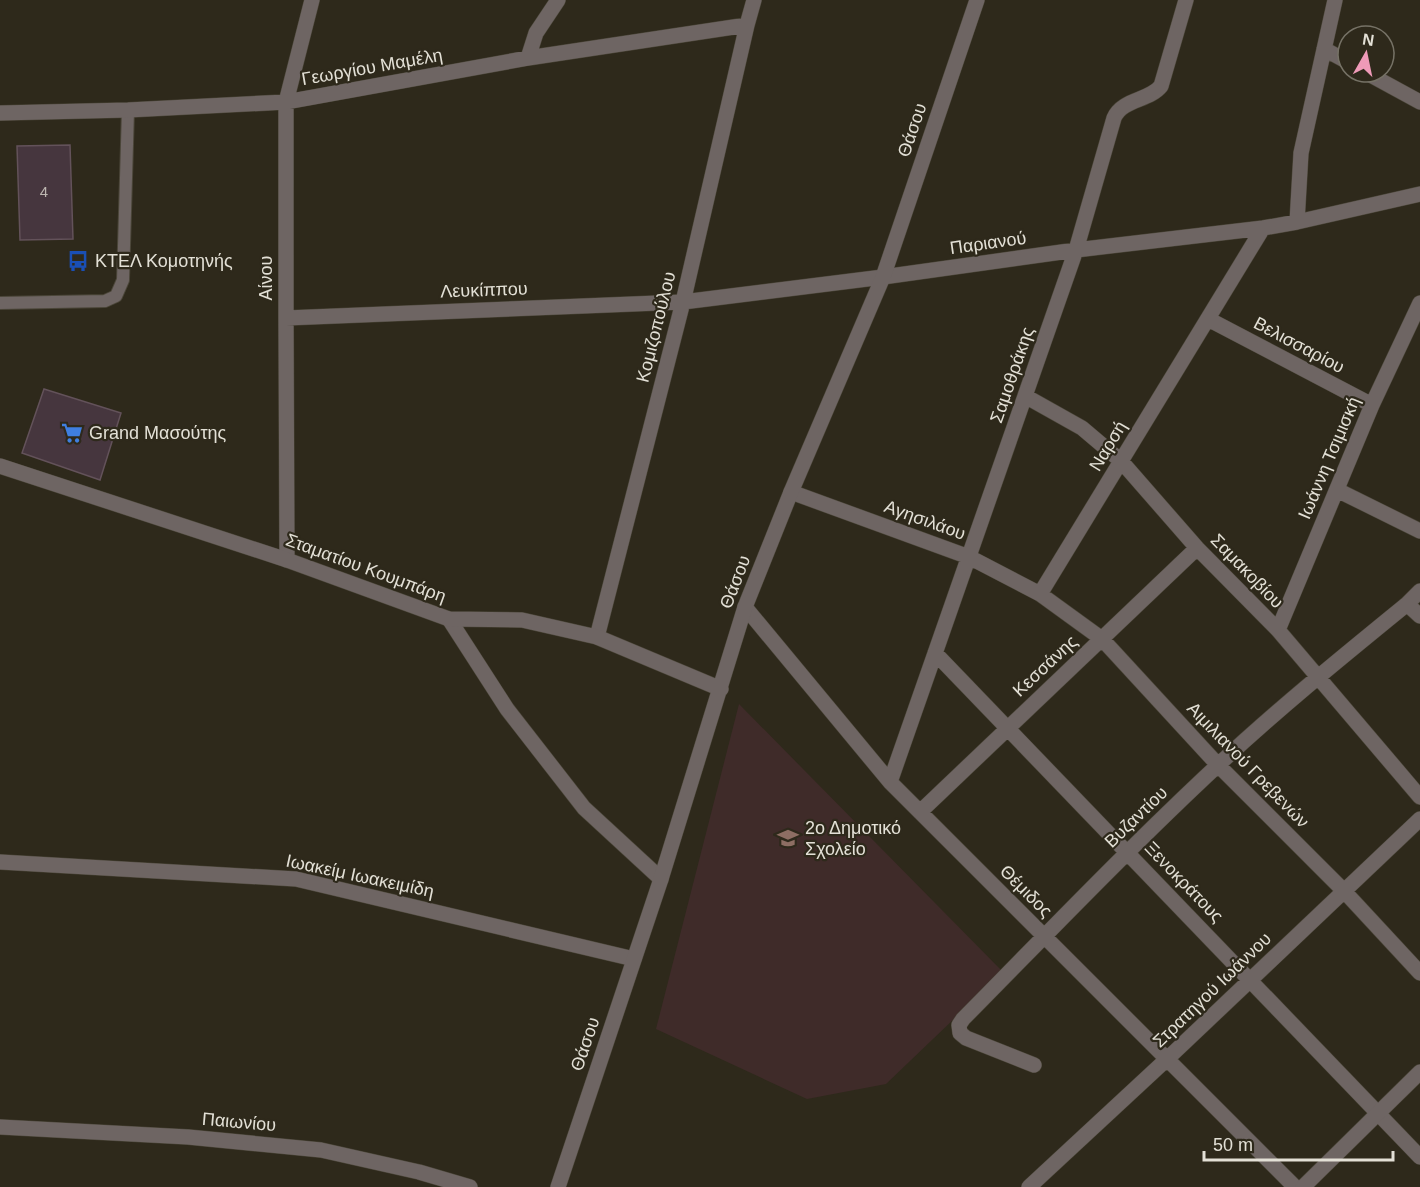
<svg xmlns="http://www.w3.org/2000/svg" width="1420" height="1187" viewBox="0 0 1420 1187" font-family="Arial,sans-serif">
  <rect width="100%" height="100%" fill="#2e291b"/>
  <path fill="#3f2b29" d="M 739,704 L 1003,972 L 886,1084 L 807,1099 L 656,1029 Z"/>
  <path fill="#46363e" stroke="#63525a" stroke-width="1.5" d="M 70,145 L 73,239 L 20,240 L 17,146 Z
    M 44,389 L 121,413 L 100,480 L 22,453 Z"/>
  <g fill="none" stroke-linecap="round" stroke-linejoin="round">
    <defs>
      <path id="service" d="M 0,303 L 105,301 L 116,296 L 123,280 L 128,110"/>
      <path id="minor" d="M 1324,49 L 1348,62
        M 528,58 L 536,33 L 558,0
        M 1365,72 L 1420,102
        M 0,113 L 128,110 L 286,102 L 528,58 L 747,25
        M 1297,222 L 1301,153 L 1335,0
        M 286,318 L 683,302 L 883,277 L 1076,250 L 1263,228 L 1297,222 L 1420,194
        M 1208,319 L 1372,405
        M 1025,396 L 1082,428 L 1121,461 L 1197,548 L 1278,630 L 1420,797
        M 1337,490 L 1420,531
        M 791,492 L 969,557 L 1040,594 L 1102,639 L 1218,765 L 1344,891 L 1420,973
        M 287,560 L 286,318 L 286,102 L 312,0
        M 1040,594 L 1263,228
        M 1407,604 L 1420,616
        M 745,607 L 890,782 L 1295,1187
        M 449,619 L 507,709 L 584,808 L 661,879
        M 1278,630 L 1372,405 L 1420,303
        M 597,637 L 683,302 L 747,25 L 754,0
        M 935,653 L 1420,1157
        M 890,782 L 1076,250 L 1114,118 C 1122,99 1149,101 1161,86 L 1186,0
        M 920,812 L 1197,548
        M 0,862 L 296,879 L 634,959
        M 1034,1065 L 966,1038 L 960,1033 L 959,1025 L 963,1019 C 1047,934 1129,848 1217,766 C 1278,709 1342,657 1407,604 L 1420,591
        M 0,1127 L 188,1137 L 321,1150 L 419,1172 L 470,1187
        M 1029,1187 L 1167,1059 L 1420,819"/>
      <path id="tertiary" d="M 0,466 L 287,560 L 449,619 L 522,620 L 597,637 L 721,689
        M 558,1187 L 661,879 L 745,607 L 791,492 L 883,277 L 977,0
        M 1303,1187 L 1420,1072"/>
    </defs>
    <use href="#service" stroke="#4b4639" stroke-width="14"/>
    <use href="#minor" stroke="#4b4639" stroke-width="16"/>
    <use href="#tertiary" stroke="#4b4639" stroke-width="16"/>
    <use href="#service" stroke="#6e6563" stroke-width="12"/>
    <use href="#minor" stroke="#6e6563" stroke-width="15"/>
    <use href="#tertiary" stroke="#6e6563" stroke-width="15"/>
  </g>
  <defs>
    <symbol id="bus-bare" viewBox="-9 -9 18 18"><path d="M-5-6H5V4H4V6H2V4H-2V6H-4V4H-5ZM-3.5-4V0h7V-4ZM-3.5 1.2v1.5H-2V1.2ZM2 1.2v1.5H3.5V1.2Z" fill="#1a4fb4" stroke="#2e291b" stroke-width="2.5" paint-order="stroke"/></symbol>
    <symbol id="supermarket-bare" viewBox="-9 -9 18 18"><path d="M-6-5.5h2.5l.6 2H6L4.5 2H-2.5L-4.4-4H-6ZM-1.5 3.2a1.3 1.3 0 1 0 .1 0ZM3 3.2a1.3 1.3 0 1 0 .1 0Z" fill="#3f7fe0" stroke="#2e291b" stroke-width="2.5" paint-order="stroke"/></symbol>
    <symbol id="school-bare" viewBox="-9 -9 18 18"><path d="M0-5L7-2L0 1L-7-2ZM-4 1L0 2.5L4 1V4Q0 6-4 4Z" fill="#8d6e63" stroke="#2e291b" stroke-width="2.5" paint-order="stroke"/></symbol>
  </defs>
  <g fill-rule="evenodd">
    <use href="#bus-bare" x="63" y="246" width="30" height="30"/>
    <use href="#supermarket-bare" x="57" y="418" width="30" height="30"/>
    <use href="#school-bare" x="773" y="823" width="30" height="30"/>
  </g>
  <g text-anchor="middle" stroke-width="4.5" stroke-linejoin="round" paint-order="stroke">
    <g font-size="15" fill="#bcb6b0">
      <text x="44" y="197">4</text>
    </g>
    <g font-size="18" fill="#e3e0d6" stroke="#2e291b">
      <text transform="translate(372 67) rotate(-10)" y="6">Γεωργίου Μαμέλη</text>
      <text transform="translate(912 130) rotate(-71)" y="6">Θάσου</text>
      <text transform="translate(988 243) rotate(-8)" y="6">Παριανού</text>
      <text transform="translate(266 278) rotate(-90)" y="6">Αίνου</text>
      <text transform="translate(484 290) rotate(-2)" y="6">Λευκίππου</text>
      <text transform="translate(656 327) rotate(-76)" y="6">Κομιζοπούλου</text>
      <text transform="translate(1299 345) rotate(28)" y="6">Βελισσαρίου</text>
      <text transform="translate(1012 375) rotate(-71)" y="6">Σαμοθράκης</text>
      <text transform="translate(1108 446) rotate(-59)" y="6">Ναρσή</text>
      <text transform="translate(1329 458) rotate(-67)" y="6">Ιωάννη Τσιμισκή</text>
      <text transform="translate(925 520) rotate(20)" y="6">Αγησιλάου</text>
      <text transform="translate(366 568) rotate(20)" y="6">Σταματίου Κουμπάρη</text>
      <text transform="translate(1247 571) rotate(46)" y="6">Σαμακοβίου</text>
      <text transform="translate(735 582) rotate(-69)" y="6">Θάσου</text>
      <text transform="translate(1045 666) rotate(-43)" y="6">Κεσσάνης</text>
      <text transform="translate(1248 765) rotate(46)" y="6">Αιμιλιανού Γρεβενών</text>
      <text transform="translate(1136 817) rotate(-44)" y="6">Βυζαντίου</text>
      <text transform="translate(360 876) rotate(12)" y="6">Ιωακείμ Ιωακειμίδη</text>
      <text transform="translate(1184 882) rotate(46)" y="6">Ξενοκράτους</text>
      <text transform="translate(1026 891) rotate(45)" y="6">Θέμιδος</text>
      <text transform="translate(1212 990) rotate(-44)" y="6">Στρατηγού Ιωάννου</text>
      <text transform="translate(585 1044) rotate(-71)" y="6">Θάσου</text>
      <text transform="translate(239 1122) rotate(5)" y="6">Παιωνίου</text>
    </g>
    <g font-size="18" fill="#e3e0d6" stroke="#2e291b" text-anchor="start">
      <text x="95" y="267">ΚΤΕΛ Κομοτηνής</text>
      <text x="89" y="439">Grand Μασούτης</text>
      <text x="805" y="834">2ο Δημοτικό<tspan x="805" dy="21">Σχολείο</tspan></text>
    </g>
  </g>
  <g transform="translate(1366 54) rotate(9)"><circle r="28" fill="#2e291b" stroke="#767266" stroke-width="1.5"/>
  <path d="M0-4.5L10 22L0 15L-10 22Z" fill="#ef9ab8"/>
  <text y="-9" font-size="16" font-weight="bold" text-anchor="middle" fill="#e3e0d6">N</text>
  </g>
  <path d="M1204 1151v9h189v-9" fill="none" stroke="#e3e0d6" stroke-width="3"/>
  <text x="1213" y="1151" font-size="18" fill="#e3e0d6" stroke="#2e291b" stroke-width="4.5" paint-order="stroke">50 m</text>
</svg>
